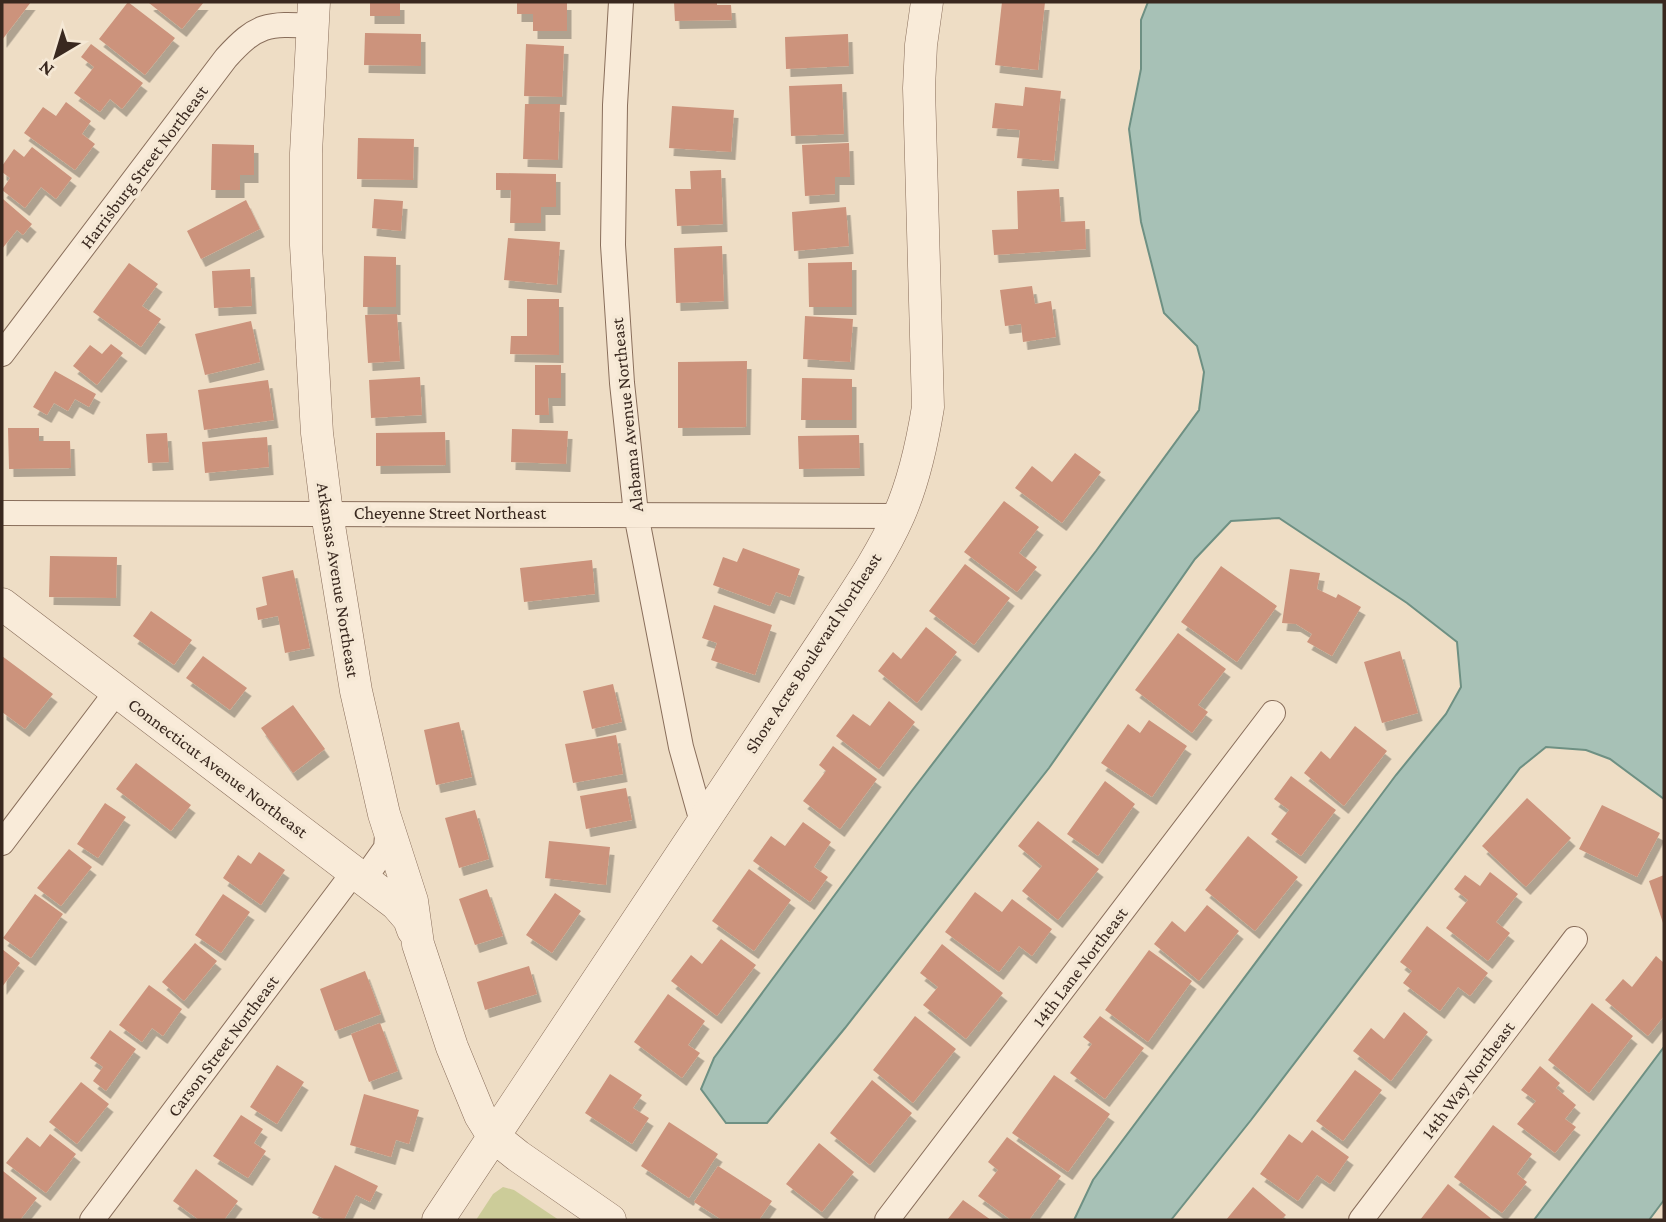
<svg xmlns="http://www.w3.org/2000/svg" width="1666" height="1222" viewBox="0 0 1666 1222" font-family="'Crimson Pro',serif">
  <defs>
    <filter id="shadow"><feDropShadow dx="4.5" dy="8" stdDeviation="0" flood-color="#0004"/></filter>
  </defs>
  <rect width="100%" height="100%" fill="#eeddc5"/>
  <path fill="#cc9" d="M 503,1187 L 514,1190 L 559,1220 L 476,1220 L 493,1194 Z"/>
  <path fill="#a7c1b6" stroke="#6e9083" stroke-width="2" d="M 1148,2 L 1664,2 L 1664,799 L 1610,759 L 1586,750 L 1546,747 L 1520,768 L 1251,1120 L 1171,1220 L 1074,1220 L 1093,1180 L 1396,775 L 1446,714 L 1461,687 L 1457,642 L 1407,603 L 1279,518 L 1231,521 L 1195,559 L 1049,768 L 845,1028 L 767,1123 L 726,1123 L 701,1089 L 714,1058 L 911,792 L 1096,551 L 1199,410 L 1204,372 L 1197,346 L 1164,313 L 1141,222 L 1129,129 L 1141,69 L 1141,20 Z
    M 1664,1047 L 1664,1200 L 1649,1220 L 1534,1220 Z"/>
  <path fill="#cc937c" filter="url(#shadow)" d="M 2,2 L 31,2 L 2,40 Z
    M 128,2 L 175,38 L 145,75 L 99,39 Z
    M 150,2 L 204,2 L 182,29 L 149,3 Z
    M 370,2 L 400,2 L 400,16 L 370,16 Z
    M 517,2 L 567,2 L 567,31 L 533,31 L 533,14 L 517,14 Z
    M 674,2 L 717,2 L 717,5 L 731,5 L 732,20 L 675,21 Z
    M 1002,2 L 1045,2 L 1038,70 L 995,65 Z
    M 365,33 L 421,34 L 421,66 L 364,65 Z
    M 848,34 L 849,66 L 786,69 L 785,37 Z
    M 91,44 L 143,83 L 122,109 L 110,99 L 100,112 L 74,93 L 94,67 L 81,57 Z
    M 526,44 L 564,46 L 562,97 L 524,96 Z
    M 842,84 L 844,134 L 791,136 L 789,86 Z
    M 1025,87 L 1061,91 L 1054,161 L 1017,158 L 1020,130 L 992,128 L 995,103 L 1023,106 Z
    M 66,102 L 91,121 L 82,134 L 95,144 L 75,170 L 24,133 L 43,107 L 56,116 Z
    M 525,104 L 560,104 L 558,160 L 523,159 Z
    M 672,106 L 734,110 L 731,152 L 669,148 Z
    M 358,138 L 414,139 L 413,180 L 357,179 Z
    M 849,143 L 850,177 L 835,177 L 835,194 L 805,196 L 802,145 Z
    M 212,144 L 254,145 L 254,175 L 240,175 L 240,190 L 211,190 Z
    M 32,147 L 72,178 L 56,199 L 41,187 L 25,208 L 2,190 L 10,178 L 2,172 L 2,166 L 14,149 L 24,157 Z
    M 721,170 L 723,224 L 677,226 L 675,189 L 691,189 L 690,171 Z
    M 496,173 L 556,174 L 556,207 L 541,207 L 541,223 L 510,223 L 511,190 L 496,190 Z
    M 1059,189 L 1061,222 L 1085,221 L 1086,249 L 994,255 L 992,230 L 1018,229 L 1017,191 Z
    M 3,199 L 32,224 L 23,235 L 17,230 L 2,249 Z
    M 374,199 L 403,201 L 401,231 L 372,228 Z
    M 246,200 L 260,229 L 201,259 L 187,231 Z
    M 846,207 L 849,246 L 794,251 L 792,212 Z
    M 508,238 L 560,242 L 557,285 L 504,280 Z
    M 722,246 L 724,301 L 676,303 L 674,248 Z
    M 364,256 L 396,257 L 396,307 L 363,307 Z
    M 852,262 L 852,307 L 809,307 L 808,263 Z
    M 129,263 L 158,284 L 142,306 L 161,319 L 141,347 L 93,312 Z
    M 250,269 L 252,306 L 214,308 L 212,271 Z
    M 1032,286 L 1035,304 L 1051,301 L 1056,337 L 1023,342 L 1021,324 L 1005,326 L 1000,290 Z
    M 527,299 L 559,299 L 559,355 L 510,354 L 511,336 L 527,336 Z
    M 397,314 L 400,361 L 368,363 L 365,315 Z
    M 805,316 L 853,319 L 850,362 L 803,359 Z
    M 251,321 L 260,362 L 205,375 L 195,334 Z
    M 111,344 L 123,353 L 97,385 L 73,366 L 90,345 L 102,354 Z
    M 747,361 L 746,427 L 678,428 L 678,362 Z
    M 535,365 L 561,365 L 561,398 L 548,398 L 549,415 L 535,415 Z
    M 55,371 L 96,394 L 89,407 L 75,399 L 68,411 L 54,403 L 47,415 L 33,407 Z
    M 420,377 L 422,415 L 371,418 L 369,380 Z
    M 802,378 L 852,379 L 852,420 L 801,420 Z
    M 268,380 L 274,420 L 204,430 L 198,390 Z
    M 8,428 L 39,428 L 39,441 L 70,441 L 71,468 L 9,469 Z
    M 512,429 L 568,431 L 566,464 L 511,462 Z
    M 445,432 L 446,465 L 376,466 L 376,433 Z
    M 167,433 L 169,462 L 148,463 L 146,434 Z
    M 859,435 L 860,468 L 799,469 L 798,436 Z
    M 267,437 L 269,467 L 205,473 L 202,442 Z
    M 1075,453 L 1101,472 L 1062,523 L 1015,488 L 1032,466 L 1052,482 Z
    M 1004,501 L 1039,527 L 1019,553 L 1037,567 L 1017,592 L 964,552 Z
    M 743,548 L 800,569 L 790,597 L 776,592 L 770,606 L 713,585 L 723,557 L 737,562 Z
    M 50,556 L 117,557 L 116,598 L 49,597 Z
    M 592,560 L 595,594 L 524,602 L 520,568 Z
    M 965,564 L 1010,598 L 974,645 L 929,611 Z
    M 1221,566 L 1277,606 L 1237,662 L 1181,622 Z
    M 1290,569 L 1320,573 L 1317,589 L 1336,598 L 1338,594 L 1361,607 L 1332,656 L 1307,642 L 1312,634 L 1296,624 L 1282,623 Z
    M 293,570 L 310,648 L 285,653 L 278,616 L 258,620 L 256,608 L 267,605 L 262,577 Z
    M 714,605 L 772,625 L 755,675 L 711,660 L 717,643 L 702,638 Z
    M 151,611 L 192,640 L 174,665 L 133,636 Z
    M 926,627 L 957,652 L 917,703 L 878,671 L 893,652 L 901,659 Z
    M 1178,633 L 1226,669 L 1198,705 L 1208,712 L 1192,733 L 1135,690 Z
    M 1400,651 L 1418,713 L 1382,723 L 1364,662 Z
    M 2,656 L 53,694 L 25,729 L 2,712 Z
    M 203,656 L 247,688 L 230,710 L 186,678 Z
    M 613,684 L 622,722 L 592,729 L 583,691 Z
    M 889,701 L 915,722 L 879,769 L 836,736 L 853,714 L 870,726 Z
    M 293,705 L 325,749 L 293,773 L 261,728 Z
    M 1149,720 L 1187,746 L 1152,797 L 1101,763 L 1128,724 L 1140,733 Z
    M 459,722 L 472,777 L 436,785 L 424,730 Z
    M 1355,726 L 1387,751 L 1344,806 L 1304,773 L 1321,751 L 1330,759 Z
    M 616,735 L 623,774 L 573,783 L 565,744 Z
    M 833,746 L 877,779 L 840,829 L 803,801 L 826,771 L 819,765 Z
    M 136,763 L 191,805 L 171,831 L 116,789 Z
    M 1291,776 L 1336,810 L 1301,856 L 1271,834 L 1289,810 L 1274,799 Z
    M 1105,781 L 1135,804 L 1098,856 L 1067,834 Z
    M 626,788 L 632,820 L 586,829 L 580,796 Z
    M 1527,798 L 1571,838 L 1526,887 L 1482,846 Z
    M 105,803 L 126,817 L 98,858 L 77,844 Z
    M 1602,805 L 1660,833 L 1637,877 L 1579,849 Z
    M 475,810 L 489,859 L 459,868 L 445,818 Z
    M 1038,821 L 1099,869 L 1058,920 L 1022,891 L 1042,866 L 1018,846 Z
    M 803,822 L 831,842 L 814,867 L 828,877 L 810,902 L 753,861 L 771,836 L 785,846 Z
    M 1248,836 L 1298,877 L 1255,931 L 1205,890 Z
    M 549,841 L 610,847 L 606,885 L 545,878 Z
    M 69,849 L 92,867 L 61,906 L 37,888 Z
    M 259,852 L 285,870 L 261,905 L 223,878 L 238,855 L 251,864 Z
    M 749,869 L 791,900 L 754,951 L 712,921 Z
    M 1490,872 L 1518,894 L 1496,922 L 1510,933 L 1488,961 L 1446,928 L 1468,900 L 1454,889 L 1465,875 L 1480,886 Z
    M 1664,875 L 1664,926 L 1649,881 Z
    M 487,889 L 503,936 L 475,945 L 459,899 Z
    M 975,892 L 1002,912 L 1012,899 L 1052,929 L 1032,956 L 1019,946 L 999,972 L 945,932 Z
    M 555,893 L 581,911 L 552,953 L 526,935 Z
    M 35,894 L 63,914 L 31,958 L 3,938 Z
    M 223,894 L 250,912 L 221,953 L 195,935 Z
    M 1207,905 L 1239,931 L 1199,981 L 1154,944 L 1172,921 L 1185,932 Z
    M 1427,926 L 1488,973 L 1470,996 L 1458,987 L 1440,1011 L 1403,983 L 1412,971 L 1400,962 Z
    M 721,939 L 756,965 L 717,1016 L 671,981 L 691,955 L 702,964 Z
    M 195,943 L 217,961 L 184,1001 L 162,982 Z
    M 942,944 L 1003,993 L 966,1039 L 923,1005 L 938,987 L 920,973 Z
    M 2,949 L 20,963 L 2,987 Z
    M 1149,950 L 1192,981 L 1148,1042 L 1105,1010 Z
    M 1656,956 L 1664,963 L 1664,1016 L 1648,1036 L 1605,1000 L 1623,979 L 1632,987 Z
    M 529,966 L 537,994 L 485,1010 L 477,982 Z
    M 365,971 L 381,1014 L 335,1031 L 320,989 Z
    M 149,985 L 182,1009 L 163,1036 L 152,1028 L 142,1042 L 119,1025 Z
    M 668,994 L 705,1021 L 688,1045 L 700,1053 L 682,1078 L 634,1042 Z
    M 1592,1003 L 1633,1036 L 1589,1093 L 1548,1060 Z
    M 1404,1012 L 1428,1032 L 1391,1081 L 1353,1051 L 1371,1028 L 1384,1039 Z
    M 915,1016 L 956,1049 L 913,1103 L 873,1070 Z
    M 1100,1016 L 1144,1048 L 1105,1099 L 1070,1073 L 1092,1044 L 1083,1037 Z
    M 380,1023 L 398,1071 L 369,1082 L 351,1034 Z
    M 110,1030 L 136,1049 L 106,1091 L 93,1081 L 103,1067 L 90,1058 Z
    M 277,1065 L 304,1082 L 277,1124 L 250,1107 Z
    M 1540,1066 L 1560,1083 L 1556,1088 L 1576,1105 L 1565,1119 L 1576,1127 L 1555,1153 L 1517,1124 L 1536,1101 L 1521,1090 Z
    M 1355,1070 L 1382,1090 L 1343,1141 L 1316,1121 Z
    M 610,1074 L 642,1095 L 633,1108 L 649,1118 L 632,1144 L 585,1113 Z
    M 1054,1075 L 1110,1114 L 1068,1172 L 1012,1133 Z
    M 872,1080 L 912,1113 L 870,1165 L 830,1133 Z
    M 81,1082 L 109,1104 L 77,1144 L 49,1122 Z
    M 364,1094 L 419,1110 L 409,1144 L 396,1140 L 391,1157 L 350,1145 Z
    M 241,1115 L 263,1129 L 254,1143 L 266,1151 L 248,1178 L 213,1156 Z
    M 669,1122 L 718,1154 L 689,1198 L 641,1166 Z
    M 1493,1125 L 1532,1154 L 1517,1174 L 1527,1182 L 1502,1213 L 1454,1177 Z
    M 1312,1130 L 1349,1157 L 1330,1184 L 1317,1175 L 1298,1201 L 1260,1174 L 1289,1134 L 1302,1143 Z
    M 50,1134 L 76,1154 L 46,1193 L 6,1163 L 27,1137 L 40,1147 Z
    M 1007,1137 L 1061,1176 L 1029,1220 L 1011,1220 L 978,1196 L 998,1170 L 988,1162 Z
    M 819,1143 L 854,1172 L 822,1212 L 786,1184 Z
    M 335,1165 L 378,1186 L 370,1202 L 356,1195 L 344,1220 L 326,1220 L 312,1213 Z
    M 718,1166 L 772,1201 L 759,1220 L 722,1220 L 694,1202 Z
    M 196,1169 L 238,1201 L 224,1220 L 199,1220 L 173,1201 Z
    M 3,1171 L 37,1198 L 20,1220 L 2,1220 Z
    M 1448,1184 L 1493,1220 L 1420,1220 Z
    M 1253,1187 L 1286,1215 L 1281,1220 L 1226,1220 Z
    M 963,1200 L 991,1220 L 947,1220 Z"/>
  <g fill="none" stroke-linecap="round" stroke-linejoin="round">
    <defs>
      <path id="minor" d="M 621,2 L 615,105 L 613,245 L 622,383 L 636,514 L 681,747 L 702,822
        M 2,354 L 226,58 C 257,24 267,23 313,26
        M 2,513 L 898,516
        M 2,843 L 117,691
        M 364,879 L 386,848 L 388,824
        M 92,1220 L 354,872
        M 887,1220 L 1273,713
        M 1361,1220 L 1575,939"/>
      <path id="tertiary" d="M 314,2 L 306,153 L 306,245 L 317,433 L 327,513 L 356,691 L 384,814 L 412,901 L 418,944 L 452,1047 L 480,1115 L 493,1136 L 518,1156 L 610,1220
        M 2,604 L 396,904 L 409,919 L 413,930
        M 438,1220 L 827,636 C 852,597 880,558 899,515 C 914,481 922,444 928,407 L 919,88 L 921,45 L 927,2"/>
    </defs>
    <use href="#minor" stroke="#896e5b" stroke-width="26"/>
    <use href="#tertiary" stroke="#896e5b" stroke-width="33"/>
    <use href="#minor" stroke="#f9ebd9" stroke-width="24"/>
    <use href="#tertiary" stroke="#f9ebd9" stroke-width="32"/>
  </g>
  <g text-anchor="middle" stroke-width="7" stroke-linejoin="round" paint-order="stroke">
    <g font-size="18" fill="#39281f" stroke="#f5e8d5">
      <text transform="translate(144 167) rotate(-53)" y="6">Harrisburg Street Northeast</text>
      <text transform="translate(627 415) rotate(-96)" y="6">Alabama Avenue Northeast</text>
      <text x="450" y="519">Cheyenne Street Northeast</text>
      <text transform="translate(338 580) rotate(81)" y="6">Arkansas Avenue Northeast</text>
      <text transform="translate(813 653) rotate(-57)" y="6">Shore Acres Boulevard Northeast</text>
      <text transform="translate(218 768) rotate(37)" y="6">Connecticut Avenue Northeast</text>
      <text transform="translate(1080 967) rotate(-53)" y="6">14th Lane Northeast</text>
      <text transform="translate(223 1046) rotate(-53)" y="6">Carson Street Northeast</text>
      <text transform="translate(1468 1080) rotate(-53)" y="6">14th Way Northeast</text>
    </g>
  </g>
  <rect width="1666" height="1222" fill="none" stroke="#39281f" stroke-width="7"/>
  <g transform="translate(56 56) rotate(218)" stroke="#f5e8d5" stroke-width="5" paint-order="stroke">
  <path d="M0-5L12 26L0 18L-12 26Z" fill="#39281f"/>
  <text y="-10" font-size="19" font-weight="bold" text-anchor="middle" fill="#39281f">N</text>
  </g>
</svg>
